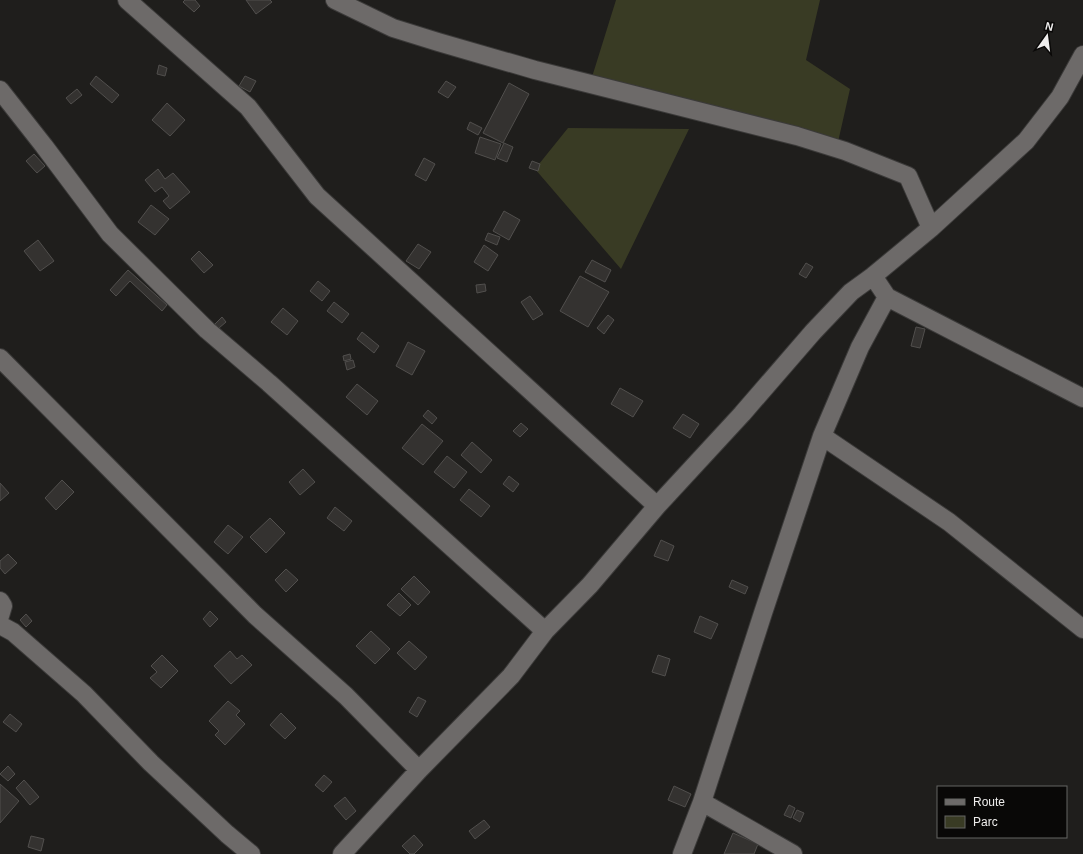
<svg xmlns="http://www.w3.org/2000/svg" width="1083" height="854" viewBox="0 0 1083 854" font-family="Helvetica,sans-serif">
  <rect width="100%" height="100%" fill="#1f1e1c"/>
  <path fill="#393b24" d="M 616,0 L 820,0 L 806,60 L 850,89 L 838,142 L 592,77 Z
    M 568,128 L 689,129 L 621,269 L 535,169 Z"/>
  <path fill="#343230" stroke="#514f4d" d="M 185,0 L 195,0 L 200,6 L 194,12 L 183,2 Z
    M 246,0 L 270,0 L 272,2 L 256,14 Z
    M 159,65 L 167,68 L 165,76 L 157,74 Z
    M 96,76 L 119,95 L 112,103 L 90,84 Z
    M 245,76 L 256,81 L 250,92 L 239,86 Z
    M 446,81 L 456,87 L 448,98 L 438,92 Z
    M 509,83 L 529,94 L 503,143 L 483,133 Z
    M 77,89 L 82,95 L 71,104 L 66,98 Z
    M 167,103 L 185,120 L 170,136 L 152,120 Z
    M 470,122 L 482,128 L 478,135 L 467,129 Z
    M 480,137 L 501,144 L 495,160 L 475,153 Z
    M 504,143 L 513,147 L 507,162 L 497,158 Z
    M 34,154 L 45,166 L 37,173 L 26,161 Z
    M 424,158 L 435,164 L 426,181 L 415,175 Z
    M 532,161 L 540,164 L 538,171 L 529,168 Z
    M 158,169 L 165,179 L 173,173 L 190,192 L 170,209 L 163,201 L 169,196 L 162,187 L 155,192 L 145,180 Z
    M 151,205 L 169,219 L 155,235 L 138,222 Z
    M 504,211 L 520,220 L 509,240 L 493,231 Z
    M 488,233 L 500,237 L 497,245 L 485,240 Z
    M 38,240 L 54,261 L 40,271 L 24,251 Z
    M 418,244 L 431,252 L 419,269 L 406,261 Z
    M 484,245 L 498,255 L 488,271 L 474,262 Z
    M 199,251 L 213,265 L 204,273 L 191,259 Z
    M 592,260 L 611,270 L 605,282 L 585,272 Z
    M 806,263 L 813,267 L 806,278 L 799,274 Z
    M 128,270 L 167,305 L 162,311 L 130,281 L 116,296 L 110,290 Z
    M 580,276 L 609,292 L 588,327 L 560,311 Z
    M 318,281 L 330,291 L 322,301 L 310,291 Z
    M 485,284 L 486,291 L 477,293 L 476,285 Z
    M 530,296 L 543,314 L 533,320 L 521,302 Z
    M 334,302 L 349,314 L 342,323 L 327,311 Z
    M 283,308 L 298,321 L 287,335 L 271,322 Z
    M 608,315 L 614,320 L 604,334 L 597,328 Z
    M 222,317 L 226,322 L 219,328 L 215,324 Z
    M 916,327 L 925,329 L 920,348 L 911,346 Z
    M 362,332 L 379,346 L 374,353 L 357,339 Z
    M 408,342 L 425,351 L 412,375 L 396,366 Z
    M 350,354 L 351,359 L 344,361 L 343,356 Z
    M 353,360 L 355,367 L 347,370 L 345,362 Z
    M 357,384 L 378,401 L 367,415 L 346,397 Z
    M 620,388 L 643,401 L 633,417 L 611,404 Z
    M 428,410 L 437,418 L 432,424 L 423,416 Z
    M 683,414 L 699,424 L 690,438 L 673,428 Z
    M 521,423 L 528,429 L 520,437 L 513,431 Z
    M 422,424 L 443,441 L 423,465 L 402,448 Z
    M 472,442 L 492,460 L 481,473 L 461,455 Z
    M 447,456 L 467,472 L 454,488 L 434,472 Z
    M 303,469 L 315,482 L 300,495 L 289,482 Z
    M 509,476 L 519,484 L 513,492 L 503,484 Z
    M 62,480 L 74,492 L 56,510 L 45,498 Z
    M 0,483 L 9,493 L 0,501 Z
    M 469,489 L 490,506 L 481,517 L 460,500 Z
    M 335,507 L 352,521 L 344,531 L 327,518 Z
    M 270,518 L 285,533 L 266,553 L 250,537 Z
    M 228,525 L 243,537 L 228,554 L 214,542 Z
    M 661,540 L 674,546 L 668,561 L 654,556 Z
    M 8,554 L 17,563 L 5,574 L 0,568 L 0,561 Z
    M 286,569 L 298,580 L 286,592 L 275,580 Z
    M 414,576 L 430,592 L 418,605 L 401,589 Z
    M 732,580 L 748,587 L 745,594 L 729,587 Z
    M 399,593 L 411,605 L 400,616 L 387,605 Z
    M 210,611 L 218,619 L 210,627 L 203,619 Z
    M 26,614 L 32,621 L 26,627 L 20,620 Z
    M 700,616 L 718,624 L 711,639 L 694,632 Z
    M 371,631 L 390,649 L 375,664 L 356,646 Z
    M 409,641 L 427,657 L 415,670 L 397,653 Z
    M 230,651 L 237,659 L 242,655 L 252,665 L 231,684 L 214,666 Z
    M 162,655 L 178,671 L 161,688 L 150,678 L 157,672 L 151,666 Z
    M 658,655 L 670,659 L 665,676 L 652,672 Z
    M 418,697 L 426,701 L 417,717 L 409,712 Z
    M 228,701 L 240,711 L 236,715 L 245,724 L 225,745 L 215,735 L 219,731 L 209,721 Z
    M 281,713 L 296,728 L 285,739 L 270,725 Z
    M 10,714 L 22,724 L 16,732 L 3,722 Z
    M 8,766 L 15,774 L 8,781 L 0,774 Z
    M 324,775 L 332,782 L 323,792 L 315,785 Z
    M 24,780 L 39,797 L 30,805 L 16,788 Z
    M 0,784 L 19,801 L 0,823 Z
    M 674,786 L 691,794 L 685,807 L 668,800 Z
    M 345,797 L 356,811 L 346,820 L 334,806 Z
    M 789,805 L 795,808 L 791,818 L 784,815 Z
    M 797,810 L 804,813 L 800,822 L 793,818 Z
    M 484,820 L 490,827 L 475,839 L 469,831 Z
    M 733,833 L 758,844 L 754,854 L 724,854 Z
    M 414,835 L 423,845 L 414,854 L 410,854 L 402,846 Z
    M 31,836 L 44,839 L 41,851 L 28,847 Z"/>
  <g fill="none" stroke-linecap="round" stroke-linejoin="round">
    <defs>
      <path id="minor" d="M 127,0 L 248,107 L 317,196 L 657,506
        M 335,0 L 393,28 L 438,42 L 535,70 L 797,136 L 845,151 L 908,176 L 931,228
        M 0,90 L 44,146 L 110,234 L 207,330 L 269,383 L 545,631
        M 887,297 L 1083,398
        M 0,358 L 255,615 L 346,696 L 419,770
        M 822,436 L 949,522 L 1083,629
        M 0,601 L 3,606 L 0,616
        M 0,625 L 13,632 L 84,694 L 151,763 L 227,834 L 251,854
        M 702,802 L 793,854
        M 342,854 L 419,770 L 511,676 L 545,631 L 590,585 L 657,506 L 742,414 L 813,332 L 851,292 L 873,276 L 931,228 L 1026,141 L 1060,97 L 1083,55
        M 682,854 L 702,802 L 763,613 L 822,436 L 860,347 L 887,297 L 873,276"/>
    </defs>
    <use href="#minor" stroke="#3b3a39" stroke-width="20"/>
    <use href="#minor" stroke="#6d6a69" stroke-width="18"/>
  </g>
  <rect x="937" y="786" width="130" height="52" fill="#090807" stroke="#656463"/>
  <rect x="945" y="799" width="20" height="6" fill="#6d6a69" stroke="#656463"/>
  <text x="973" y="806" font-size="12" fill="#eeedec">Route</text>
  <rect x="945" y="816" width="20" height="12" fill="#393b24" stroke="#656463"/>
  <text x="973" y="826" font-size="12" fill="#eeedec">Parc</text>
  <g transform="translate(1047 36) rotate(14)" stroke="#090807" stroke-width="3" paint-order="stroke">
  <path d="M0-3L7 15L0 10L-7 15Z" fill="#eeedec"/>
  <text y="-6" font-size="11" font-weight="bold" text-anchor="middle" fill="#eeedec">N</text>
  </g>
</svg>
